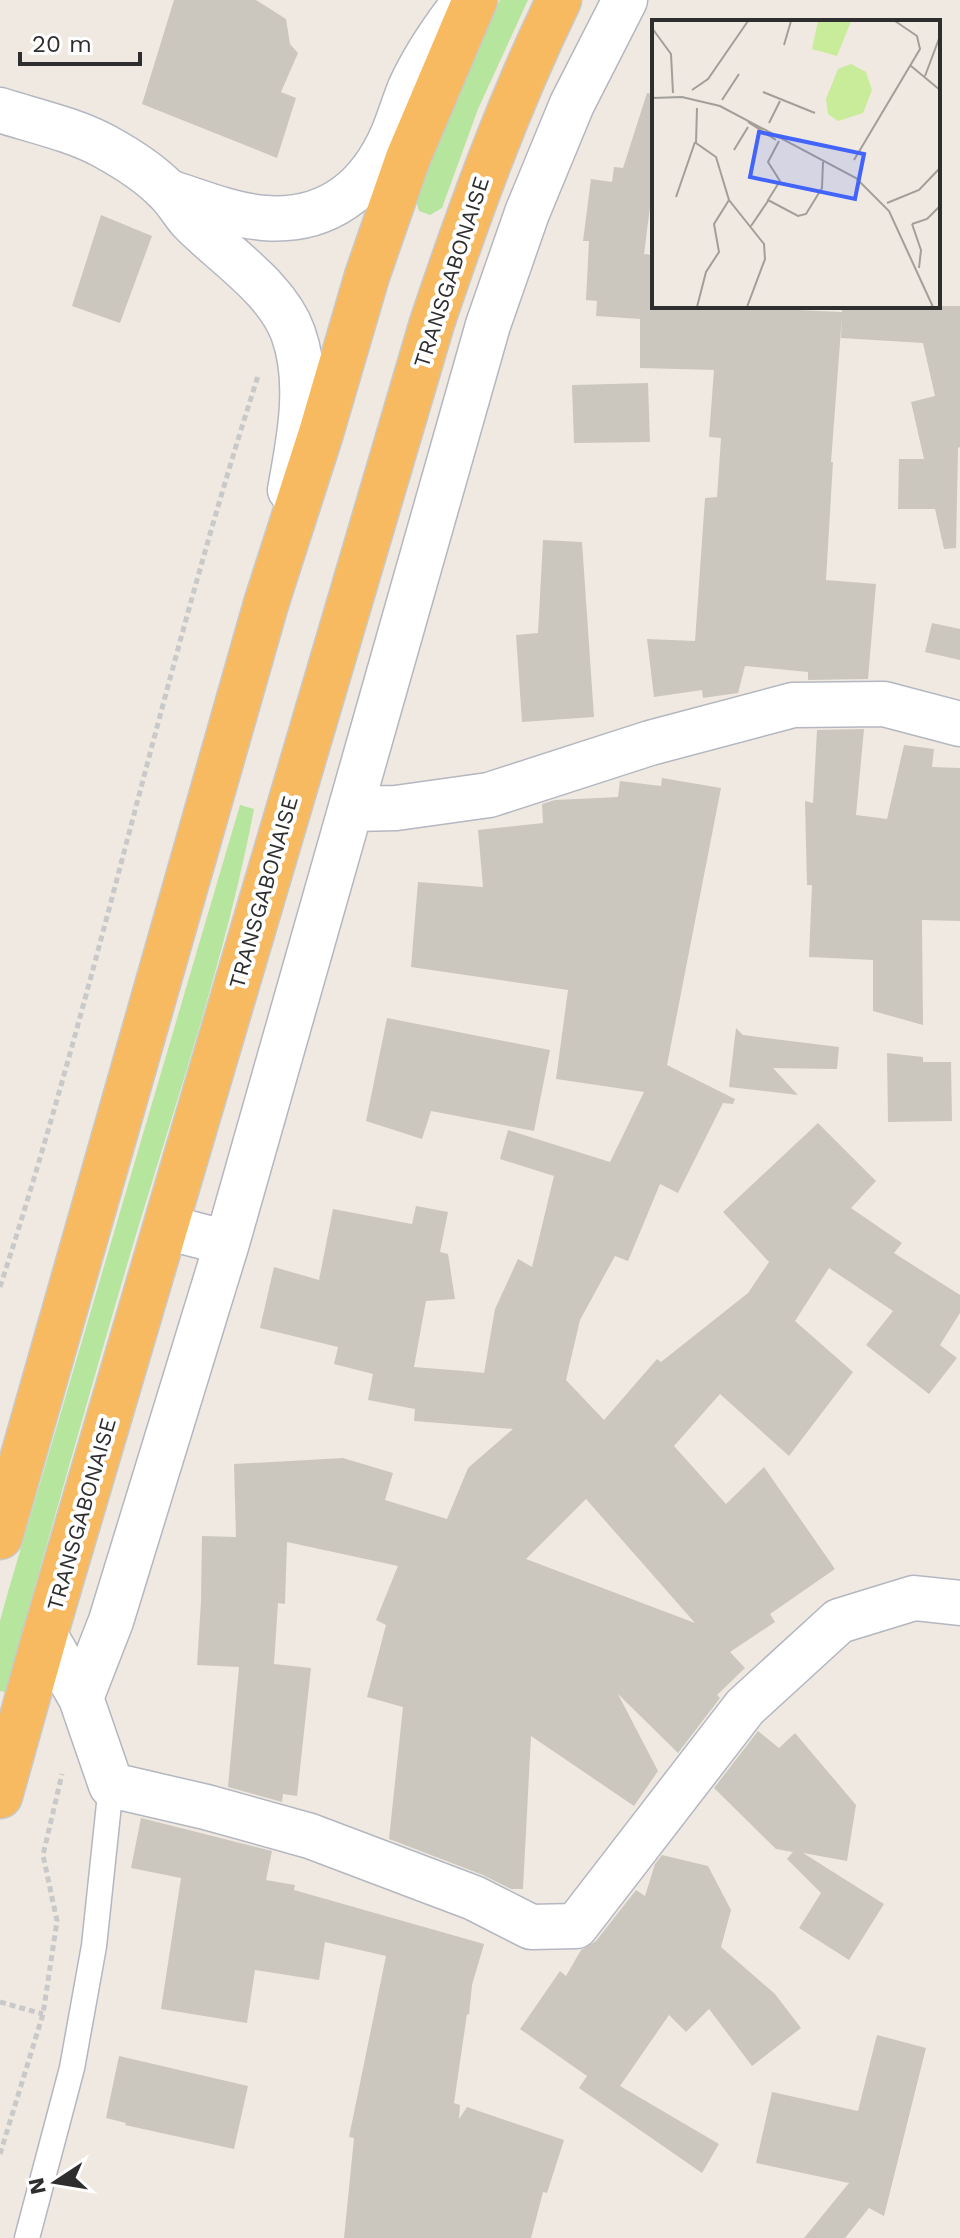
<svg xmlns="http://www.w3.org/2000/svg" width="960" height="2238" viewBox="0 0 960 2238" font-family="'Work Sans',sans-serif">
  <rect width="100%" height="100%" fill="#efe9e1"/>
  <path fill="#b6e59e" d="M 500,0 L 528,0 L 478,109 L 442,208 L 430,215 L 419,211 L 416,200 L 454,101 Z
    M 240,805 L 254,809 C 227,951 180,1089 138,1228 C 92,1382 49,1538 5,1692 L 0,1691 L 0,1621 L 8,1592 Z"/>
  <path fill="#cbc7bf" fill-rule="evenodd" d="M 174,0 L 256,0 L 286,19 L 290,44 L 298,53 L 281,92 L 296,98 L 277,158 L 142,104 Z
    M 647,93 L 654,94 L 654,176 L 644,254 L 654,255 L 654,306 L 775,306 L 775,309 L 842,312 L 842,306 L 960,306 L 960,447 L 958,448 L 956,548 L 944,549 L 935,509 L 898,509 L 899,459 L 924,459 L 911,402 L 935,396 L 923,343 L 841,338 L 842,316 L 831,462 L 833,462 L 826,580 L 876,584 L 868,679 L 808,680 L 808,672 L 745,666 L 738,693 L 703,698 L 702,690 L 654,697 L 647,639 L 695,641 L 705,498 L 717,497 L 721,438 L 709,437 L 714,370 L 640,368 L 640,319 L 596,316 L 597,301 L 586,300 L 589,241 L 583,241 L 591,179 L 612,182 L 614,167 L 623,168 Z
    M 101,215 L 152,236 L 120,323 L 72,306 Z
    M 648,383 L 650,442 L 574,443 L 572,385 Z
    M 543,540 L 582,542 L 594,717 L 522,722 L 516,635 L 538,633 Z
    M 932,623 L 960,629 L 960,660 L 925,652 Z
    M 864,729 L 856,815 L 887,819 L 904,745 L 934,749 L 932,767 L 960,768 L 960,921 L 922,920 L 923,1025 L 873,1011 L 873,960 L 809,957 L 812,885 L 807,885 L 805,801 L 813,803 L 817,730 Z
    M 662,778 L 721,788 L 667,1065 L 735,1099 L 733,1104 L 723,1103 L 678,1193 L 660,1184 L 628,1261 L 615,1256 L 580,1320 L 566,1380 L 604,1420 L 657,1359 L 661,1362 L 748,1293 L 769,1262 L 723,1212 L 818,1123 L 876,1181 L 851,1208 L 902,1243 L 894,1253 L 960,1295 L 960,1313 L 940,1345 L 957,1358 L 929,1394 L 866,1345 L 893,1311 L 829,1268 L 795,1321 L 853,1372 L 789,1456 L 720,1394 L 674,1446 L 726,1504 L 764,1467 L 835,1569 L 770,1614 L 775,1622 L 730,1652 L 745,1668 L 717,1695 L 720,1698 L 678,1753 L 618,1694 L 658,1771 L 634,1806 L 531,1736 L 523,1889 L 511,1889 L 483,1875 L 389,1839 L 403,1707 L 367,1697 L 386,1625 L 376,1620 L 398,1566 L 287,1542 L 285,1604 L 278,1603 L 274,1664 L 311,1668 L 297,1796 L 283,1794 L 282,1802 L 228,1787 L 239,1667 L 197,1665 L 201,1601 L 202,1536 L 236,1537 L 234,1464 L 343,1458 L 393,1473 L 385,1500 L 447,1519 L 468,1468 L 513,1429 L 414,1421 L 415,1409 L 368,1400 L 373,1374 L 334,1364 L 338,1347 L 260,1328 L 274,1267 L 319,1280 L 333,1209 L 412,1224 L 416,1206 L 448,1212 L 440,1252 L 448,1254 L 455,1299 L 426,1301 L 414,1367 L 465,1371 L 465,1373 L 466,1371 L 484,1373 L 495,1309 L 518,1259 L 532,1267 L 554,1176 L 500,1159 L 508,1130 L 610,1162 L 644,1092 L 556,1079 L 568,990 L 411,967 L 418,882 L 483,887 L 478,830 L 543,823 L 542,804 L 555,800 L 618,797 L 620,781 L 661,786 ZM 586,1499 L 695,1623 L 526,1559 Z
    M 387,1018 L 550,1050 L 534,1131 L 431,1111 L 422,1139 L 366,1121 Z
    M 736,1028 L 743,1035 L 839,1047 L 837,1069 L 773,1068 L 798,1095 L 729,1087 Z
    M 887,1053 L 923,1057 L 923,1062 L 951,1062 L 952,1121 L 888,1122 Z
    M 758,1731 L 779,1748 L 795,1733 L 856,1805 L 847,1861 L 803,1853 L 884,1904 L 849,1960 L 799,1928 L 821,1893 L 787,1859 L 793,1852 L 776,1849 L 714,1788 Z
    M 141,1818 L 272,1851 L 266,1880 L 295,1885 L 294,1890 L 484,1944 L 472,1985 L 469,2015 L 467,2014 L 454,2103 L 460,2105 L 459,2119 L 467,2107 L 564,2140 L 547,2193 L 543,2192 L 531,2238 L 344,2238 L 354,2138 L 349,2137 L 386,1956 L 325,1942 L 319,1980 L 255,1970 L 247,2023 L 161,2009 L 181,1878 L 131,1868 Z
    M 662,1855 L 708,1866 L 731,1910 L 721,1947 L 775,1994 L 801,2028 L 752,2066 L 709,2009 L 686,2032 L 669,2015 L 620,2086 L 719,2144 L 702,2173 L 579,2088 L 587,2076 L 520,2029 L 560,1971 L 566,1976 L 581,1950 L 596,1941 L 636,1890 L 645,1896 L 655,1864 Z
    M 877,2035 L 926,2048 L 884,2216 L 869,2208 L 845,2238 L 804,2238 L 849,2183 L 756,2163 L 772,2092 L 858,2111 Z
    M 119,2056 L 248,2086 L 234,2149 L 125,2125 L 126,2123 L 106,2118 Z"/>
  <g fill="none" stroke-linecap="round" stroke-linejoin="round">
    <defs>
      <path id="service" d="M 27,2238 L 72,2068 L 94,1946 L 111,1785"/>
      <path id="minor" d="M 353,809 L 396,808 L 489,795 L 650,743 L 793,705 L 884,704 L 960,724
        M 166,1227 L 227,1243
        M 45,1635 L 81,1698 L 111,1785 L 206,1807 L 310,1836 L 474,1898 L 531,1927 L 576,1926 L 745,1707 L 839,1621 L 914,1598 L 960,1603
        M 81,1698 L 111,1621 L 227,1243 L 488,325 L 527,213 L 572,104 L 625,0"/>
      <path id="tertiary" d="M 0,110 C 34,121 72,129 104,146 C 126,158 151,174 168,192 C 177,201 183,212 191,221 C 223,254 277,288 293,333 C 311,382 299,441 290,490
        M 169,192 C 200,202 231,215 264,218 C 326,223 369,190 393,134 C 399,119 404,103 410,88 C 425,55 444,28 466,0"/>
      <path id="trunk" d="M 0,1537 L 266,604 L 321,433 L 367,276 L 408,158 L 475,0
        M 0,1796 L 45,1635 L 432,323 C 469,213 508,105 559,0"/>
    </defs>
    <use href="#service" stroke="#b4b7c1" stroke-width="27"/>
    <use href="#minor" stroke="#b4b7c1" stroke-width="47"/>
    <use href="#tertiary" stroke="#b4b7c1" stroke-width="47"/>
    <use href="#trunk" stroke="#c9c9c9" stroke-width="47"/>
    <path stroke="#c9c9c9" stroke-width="5" stroke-dasharray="6 4" stroke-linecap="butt" d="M 0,1287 C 98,987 161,677 258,376
      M 0,2002 L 43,2014
      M 0,2154 L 43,2014 L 57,1921 L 43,1855 L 62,1774"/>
    <use href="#service" stroke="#fff" stroke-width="24"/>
    <use href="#minor" stroke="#fff" stroke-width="44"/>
    <use href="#tertiary" stroke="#fff" stroke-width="44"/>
    <use href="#trunk" stroke="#f8ba60" stroke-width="44"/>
  </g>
  <g text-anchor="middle" stroke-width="8" stroke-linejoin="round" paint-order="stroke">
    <g font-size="22" fill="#2e2e2e" stroke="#fff">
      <text transform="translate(451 272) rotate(-72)" y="8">TRANSGABONAISE</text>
      <text transform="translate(263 892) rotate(-74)" y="8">TRANSGABONAISE</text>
      <text transform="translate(81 1514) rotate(-74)" y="8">TRANSGABONAISE</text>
    </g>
  </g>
  <g transform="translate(652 20)">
    <rect width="288" height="288" fill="#efe9e1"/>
    <path d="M 166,1 L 199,1 L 185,36 L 160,29 ZM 199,44 L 214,52 L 220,70 L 211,93 L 186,101 L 176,94 L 174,79 L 186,49 Z" fill="#c9ec9a"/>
    <path fill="none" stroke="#a29e99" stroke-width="2" d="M 0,8 L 19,34 L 21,73M 132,25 L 139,1M 259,46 L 288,70M 273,56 L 288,16M 40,70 L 56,59 L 96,1M 111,72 L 163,93M 0,78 L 30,77 L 68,86 L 204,158 L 237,191 L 281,287M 70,80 L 87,54M 45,88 L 44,123 L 64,137 L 77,180 L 112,224 L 113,239 L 95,287M 96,102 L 124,120M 117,103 L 128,81M 127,121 L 116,142 L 128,161 L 116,180 L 146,196 L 154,194 L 170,168 L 171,142M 82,130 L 96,107M 202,140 L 268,29 L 265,16 L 243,1M 24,177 L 43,122M 235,183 L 267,170 L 288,148M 260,204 L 275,199 L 288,186M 260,204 L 269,230 L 267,248M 99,206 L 116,181M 45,287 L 54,252 L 67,232 L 62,204 L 77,180"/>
    <path fill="#4264fb" fill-opacity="0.15" stroke="#4264fb" stroke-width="4" d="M 107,112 L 212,134 L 203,179 L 98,157 Z"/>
    <rect width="288" height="288" fill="none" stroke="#2e2e2e" stroke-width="4"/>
  </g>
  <g transform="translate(56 2182) rotate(258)" stroke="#ffffff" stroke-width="6" paint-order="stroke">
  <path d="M0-6L14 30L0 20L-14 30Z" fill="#2e2e2e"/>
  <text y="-12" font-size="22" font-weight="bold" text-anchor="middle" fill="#2e2e2e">N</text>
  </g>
  <path d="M20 52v12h120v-12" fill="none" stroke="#2e2e2e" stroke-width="4"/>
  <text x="32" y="52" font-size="24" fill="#2e2e2e" stroke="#ffffff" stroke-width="6" paint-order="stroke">20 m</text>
</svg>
